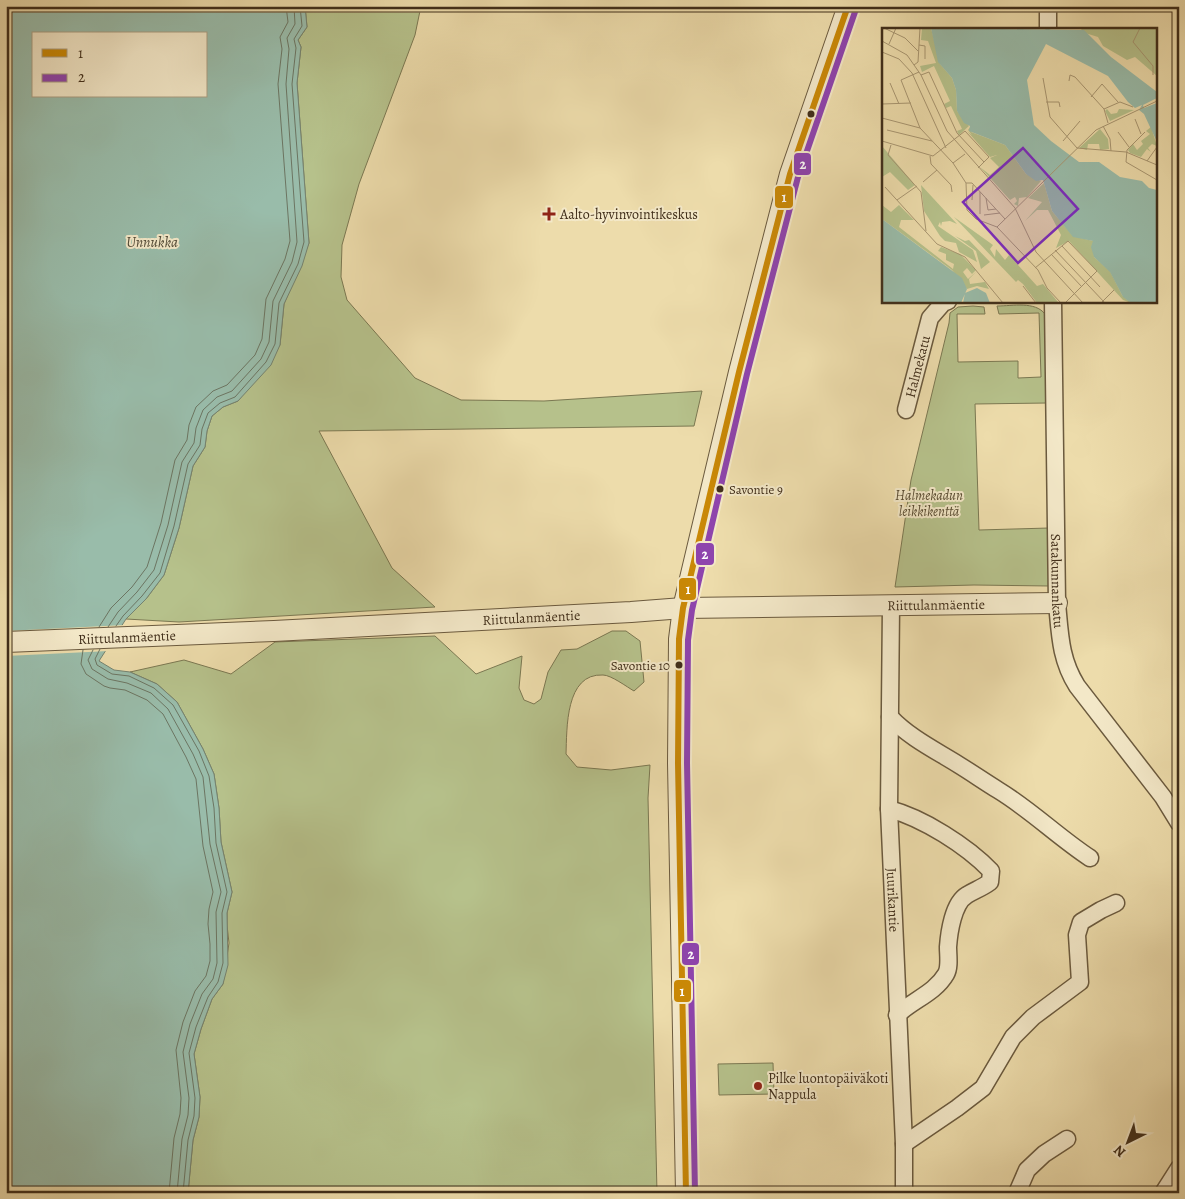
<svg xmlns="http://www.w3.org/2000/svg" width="1185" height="1199" viewBox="0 0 1185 1199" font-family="Alegreya,serif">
  <rect width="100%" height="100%" fill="#eddcab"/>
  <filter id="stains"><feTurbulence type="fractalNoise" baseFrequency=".004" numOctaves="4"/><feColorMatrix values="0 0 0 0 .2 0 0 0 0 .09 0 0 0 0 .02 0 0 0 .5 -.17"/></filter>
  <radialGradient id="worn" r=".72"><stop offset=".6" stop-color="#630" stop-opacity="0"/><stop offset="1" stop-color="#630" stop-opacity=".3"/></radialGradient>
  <path fill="#b6c18b" stroke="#7b7852" d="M 305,6 L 421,6 L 415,35 L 359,184 L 342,245 L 341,277 L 347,300 L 415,378 L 461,400 L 544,401 L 702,391 L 694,426 L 319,431 L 392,568 L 435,607 L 179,622 L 126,619 L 146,599 L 164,575 L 179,528 L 193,466 L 205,447 L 207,431 L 212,416 L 223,407 L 238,401 L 280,345 L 284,304 L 309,243 L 297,83 L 301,47 L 298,40 L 307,27 Z
    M 973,306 L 984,307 L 985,314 L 957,314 L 958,362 L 1018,361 L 1018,378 L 1041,377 L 1039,313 L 999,314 L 997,306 C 1013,306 1035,301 1045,314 L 1047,403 L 975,404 L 979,530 L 1049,528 L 1049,586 L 974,585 L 895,587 L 911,480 L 949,323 L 950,313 L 958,307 Z
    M 612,631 L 626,631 L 640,641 L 644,682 L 634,691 C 627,687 611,675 603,675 C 565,673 567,729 566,754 L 577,767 L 611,770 L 650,765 L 648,798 L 657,1193 L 188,1193 L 193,1140 L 199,1117 L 200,1097 L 194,1054 L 201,1029 L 212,999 L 223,984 L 229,943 L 227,925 L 227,913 L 232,892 L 221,842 L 219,808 L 214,774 L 203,749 L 177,702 L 157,684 L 130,672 L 184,660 L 231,674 L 275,642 L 435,636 L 476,674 L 522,656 L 519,688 L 524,700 L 534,704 L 541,699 L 548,672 L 561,650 L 577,649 Z
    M 773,1063 L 774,1094 L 719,1095 L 718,1064 Z"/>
  <path fill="#99bcaa" stroke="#758370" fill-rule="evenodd" d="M 6,6 L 305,6 L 307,27 L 298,40 L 301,47 L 297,83 L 309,243 L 302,266 L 284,304 L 280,345 L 271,365 L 238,401 L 223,407 L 212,416 L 207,431 L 205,447 L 193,466 L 179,528 L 164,575 L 146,599 L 126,619 L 99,661 L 114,670 L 130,672 L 157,684 L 177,702 L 203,749 L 214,774 L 219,808 L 221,842 L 232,892 L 227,913 L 228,965 L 223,984 L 212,999 L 201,1029 L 194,1054 L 200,1097 L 199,1117 L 193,1140 L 188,1193 L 6,1193 ZM 34,34 L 206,34 L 206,96 L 34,96 Z"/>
  <path fill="#eddcab" d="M 125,625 L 109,651 L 6,656 L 6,631 Z"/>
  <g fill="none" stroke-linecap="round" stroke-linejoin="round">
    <path stroke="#6c7562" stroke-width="1" d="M 116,626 L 123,616 L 142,596 L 160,573 L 174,526 L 188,464 L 200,445 L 202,429 L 208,413 L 220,403 L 235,397 L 266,362 L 275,344 L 279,303 L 298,264 L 304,242 L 292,84 L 296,48 L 294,39 L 302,26 L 300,6
      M 99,627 L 111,608 L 132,587 L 147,567 L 161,523 L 175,460 L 187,440 L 189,425 L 196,407 L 213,391 L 227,385 L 255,355 L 262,339 L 266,299 L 285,259 L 290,241 L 278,84 L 282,49 L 280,37 L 288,22 L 286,6
      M 108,627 L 118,612 L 137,592 L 154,570 L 168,525 L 182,462 L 194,443 L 196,428 L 203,410 L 217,397 L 232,391 L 261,359 L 269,342 L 273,301 L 292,262 L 297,242 L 286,84 L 289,49 L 287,38 L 295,24 L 294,6
      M 100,649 L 95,659 L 97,665 L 112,674 L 129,676 L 154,688 L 173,705 L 199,751 L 209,776 L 214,808 L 216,843 L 227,892 L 222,913 L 223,963 L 218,982 L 208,997 L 196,1027 L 189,1053 L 195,1098 L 194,1116 L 188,1140 L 183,1193
      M 83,650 L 81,664 L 86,674 L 104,686 L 110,688 L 125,690 L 147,700 L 163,714 L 186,757 L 196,779 L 203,846 L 213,892 L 209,909 L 208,924 L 210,944 L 210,961 L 206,976 L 195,991 L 183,1022 L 176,1050 L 181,1098 L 180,1114 L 174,1138 L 169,1193
      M 93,650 L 88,660 L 92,669 L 108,679 L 127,683 L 151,693 L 168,709 L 193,754 L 203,777 L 210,844 L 221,892 L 216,912 L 217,963 L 213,979 L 202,994 L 190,1024 L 183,1052 L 189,1098 L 188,1115 L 182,1139 L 177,1193"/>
    <defs>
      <g id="minor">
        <path d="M 1048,6 L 1048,29"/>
        <path id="s1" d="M 1053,301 L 1057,603 C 1060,634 1060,659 1077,686 L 1163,797 L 1179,823"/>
        <path id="s2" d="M 906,410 L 930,318 L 943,303 L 948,301"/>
        <path id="s3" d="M 891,606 L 889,809 L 904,1144 L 904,1193"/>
        <path d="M 890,717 C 910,738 935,750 959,765 C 972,773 985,782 998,790 C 1031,810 1058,837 1090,858"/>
        <path d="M 889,809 C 923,818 967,846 991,871 L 990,882 C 982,888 975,890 967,895 C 953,903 949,933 948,947 C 948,955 950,967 946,974 C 935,993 913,1000 897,1015"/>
        <path d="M 904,1144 L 957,1108 L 983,1088 L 1013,1037 L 1033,1017 L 1080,982 L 1077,935 L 1081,922 L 1101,910 L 1116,903"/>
        <path d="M 1017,1193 L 1027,1170 L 1044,1154 L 1067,1139"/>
        <path d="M 1163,1193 L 1179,1168"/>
      </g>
      <g id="tertiary">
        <path id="s4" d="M 6,642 L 274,631 L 631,612 L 683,608 L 1057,603"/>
        <path d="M 686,1193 L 678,763 L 679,639 L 683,608 L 739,372 L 790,174 L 848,6"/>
      </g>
    </defs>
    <use href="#minor" stroke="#6b5a3e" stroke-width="19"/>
    <use href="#tertiary" stroke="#6b5a3e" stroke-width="22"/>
    <use href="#minor" stroke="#f3e8c8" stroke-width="16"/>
    <use href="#tertiary" stroke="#f3e8c8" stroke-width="20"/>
    <defs>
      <path id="bus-1" d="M 686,1193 L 678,763 L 679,639 L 683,608 L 739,372 L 790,174 L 848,6"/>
      <path id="bus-2" d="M 695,1193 L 687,763 L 688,640 L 692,610 L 747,374 L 798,177 L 856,9"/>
    </defs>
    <use href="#bus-1" stroke="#f3e8c8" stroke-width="10"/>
    <use href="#bus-2" stroke="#f3e8c8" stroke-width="10"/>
    <use href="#bus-1" stroke="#c98806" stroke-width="6"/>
    <use href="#bus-2" stroke="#8e44ad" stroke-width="6"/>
  </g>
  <g fill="#402e1a" stroke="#f3e8c8" stroke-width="2">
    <circle cx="811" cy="114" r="4.5"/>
    <circle cx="720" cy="489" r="4.5"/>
    <circle cx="679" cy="665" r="4.5"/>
  </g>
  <g fill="#8f2418" stroke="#f3e8c8" stroke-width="2">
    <path d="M546.5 206.5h5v5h5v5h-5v5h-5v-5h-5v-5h5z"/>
    <circle cx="758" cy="1086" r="5"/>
  </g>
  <g text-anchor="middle" stroke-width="4" stroke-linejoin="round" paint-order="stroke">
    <g font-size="13" fill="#402e1a" stroke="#f3e8c8" text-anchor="start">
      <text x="729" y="494">Savontie 9</text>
      <text x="670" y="670" text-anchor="end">Savontie 10</text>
    </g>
    <g font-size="14" fill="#402e1a" stroke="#f3e8c8" text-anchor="start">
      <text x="560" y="219">Aalto-hyvinvointikeskus</text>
      <text x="768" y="1083">Pilke luontopäiväkoti<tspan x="768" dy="16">Nappula</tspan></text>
    </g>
    <g font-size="14" fill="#402e1a" stroke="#f3e8c8">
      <text dy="5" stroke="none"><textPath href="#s2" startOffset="45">Halmekatu</textPath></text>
      <text dy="5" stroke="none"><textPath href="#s1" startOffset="280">Satakunnankatu</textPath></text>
      <text dy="5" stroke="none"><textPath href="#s4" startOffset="931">Riittulanmäentie</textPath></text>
      <text dy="5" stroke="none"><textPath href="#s4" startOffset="526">Riittulanmäentie</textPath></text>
      <text dy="5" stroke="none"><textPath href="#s4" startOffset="121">Riittulanmäentie</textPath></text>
      <text dy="5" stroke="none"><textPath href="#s3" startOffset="294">Juurikantie</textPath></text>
    </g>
    <g font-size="14" font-style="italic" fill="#584b31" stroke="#f3e8c8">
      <text x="929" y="500">Halmekadun<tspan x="929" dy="16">leikkikenttä</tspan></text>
    </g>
    <g font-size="15" font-style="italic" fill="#524a37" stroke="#f3e8c8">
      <text x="152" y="247">Unnukka</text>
    </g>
  </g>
  <g transform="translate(882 28)">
    <rect width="275" height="275" fill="#eddcab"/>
    <path d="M 40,0 L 49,0 L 58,36 L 70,50 L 74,62 L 75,83 L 87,98 L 77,107 L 75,103 L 80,101 L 69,78 L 64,80 L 62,76 L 68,73 L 52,38 L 40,44 L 38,38 L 54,35 L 46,13 L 39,12 ZM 199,0 L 275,0 L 275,48 L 253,29 L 245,32 L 221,18 L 216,9 L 200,4 ZM 225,81 L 229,86 L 235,85 L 237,81 L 252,82 L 228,93 L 223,83 ZM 89,98 L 89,104 L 123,117 L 144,146 L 159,153 L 145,169 L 137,170 L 136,178 L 132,176 L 135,173 L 133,169 L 128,172 L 98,139 L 108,147 L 117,139 L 108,130 L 115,127 L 108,129 L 85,103 L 90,107 L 86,102 ZM 269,99 L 275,118 L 270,116 L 266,120 L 269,124 L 265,121 L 259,129 L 248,125 L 246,122 L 251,116 L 255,122 L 261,116 L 259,113 L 268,106 L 264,103 ZM 218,101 L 226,111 L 227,121 L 218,122 L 217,116 L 206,116 L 205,122 L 197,120 ZM 0,118 L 33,157 L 26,162 L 8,144 L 0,149 ZM 162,155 L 170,183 L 191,208 L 211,213 L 212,229 L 228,243 L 240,267 L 249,275 L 241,272 L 187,213 L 174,220 L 179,207 L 166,182 L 155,182 L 143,193 L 160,174 L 146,170 ZM 39,157 L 75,196 L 68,193 L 60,194 L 59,198 L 58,194 L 56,198 L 91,222 L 95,234 L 77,224 L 74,215 L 63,213 L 58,208 L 42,183 ZM 0,177 L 9,184 L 17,177 L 32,192 L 19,192 L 17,199 L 71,241 L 72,236 L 64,232 L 64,226 L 56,223 L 59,219 L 78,226 L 94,242 L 90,246 L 85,240 L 81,244 L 86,251 L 95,243 L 87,251 L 88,256 L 103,254 L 107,261 L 95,258 L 85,261 L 70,242 L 0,191 ZM 72,189 L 111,217 L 108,221 L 113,229 L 114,221 L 123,232 L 127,227 L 155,258 L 161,256 L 176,274 L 155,275 L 141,256 L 136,252 L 134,254 ZM 73,208 L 83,213 L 87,212 L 108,234 L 99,241 L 94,223 Z" fill="#b6c18b"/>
    <path d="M 49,0 L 202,2 L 229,29 L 275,64 L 275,70 L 261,77 L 262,80 L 275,75 L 275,114 L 262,86 L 257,82 L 260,77 L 253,80 L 246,74 L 226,48 L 164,16 L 145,52 L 152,97 L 169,113 L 197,134 L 217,134 L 238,149 L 260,153 L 267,160 L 275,162 L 275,275 L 249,275 L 241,269 L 228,244 L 212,229 L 209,219 L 211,213 L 191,209 L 170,183 L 161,152 L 154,153 L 144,146 L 123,117 L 87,103 L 88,98 L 82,95 L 75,83 L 74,62 L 70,50 L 56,34 ZM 0,191 L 80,250 L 85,261 L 79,275 L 0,275 ZM 95,260 L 104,265 L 108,275 L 81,275 L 83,265 Z" fill="#99bcaa"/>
    <path fill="none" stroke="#99bcaa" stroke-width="2.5" d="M 141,0 L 123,25 L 117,39 L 116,56 L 128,107 L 175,138M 163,0 L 220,34 L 251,63M 178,141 L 275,205"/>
    <path fill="none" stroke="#a89671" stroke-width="1" d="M 2,0 L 23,10 L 36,23M 258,0 L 251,14 L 271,38 L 271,47M 0,13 L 25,27 L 39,47 L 65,103 L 133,180 L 154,224 L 201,275M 7,16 L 14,0M 37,17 L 43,18 L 43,31M 0,24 L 17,31 L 30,45 L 64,120M 32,37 L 36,34 L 38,0M 37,44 L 19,52 L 38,100 L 71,135 L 84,155 L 85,182 L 94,191 L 115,199 L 156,242 L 165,260 L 179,275M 39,47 L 47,44 L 75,105 L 102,134M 161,50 L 168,89 L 195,120 L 244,124 L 275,137M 187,53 L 188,47 L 193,49 L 222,81 L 226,95M 8,55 L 17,76M 209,69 L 220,56 L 236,74M 164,74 L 177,74 L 178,79M 0,76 L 29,75M 222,81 L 238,74 L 251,79M 0,90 L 38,100M 253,91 L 259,106M 221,98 L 228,111 L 229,123M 5,102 L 50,113M 236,104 L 247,119M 263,104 L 245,122 L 244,134 L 275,152M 0,113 L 51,128 L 83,103 L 107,129 L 96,140M 181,113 L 198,93M 9,117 L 6,127 L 39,164 L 44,203M 48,128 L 49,136 L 69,157 L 70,164M 265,133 L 275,119M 71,135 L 83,126M 41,154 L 55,142M 84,155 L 90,155 L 123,191M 3,159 L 55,216 L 83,229 L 121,275M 98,164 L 98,186M 104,170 L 106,182 L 114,181M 15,172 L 35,158M 90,172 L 91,157M 102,187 L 118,185M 115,199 L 214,102 L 275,73M 180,218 L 218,259M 173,222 L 223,275M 169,226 L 200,259M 153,240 L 186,213 L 215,243 L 183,275M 141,258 L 154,275M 219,275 L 232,262"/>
    <path fill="#7b2cbf" fill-opacity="0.15" stroke="#7b2cbf" stroke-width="2.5" d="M 141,120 L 196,181 L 136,235 L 81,174 Z"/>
    <rect width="275" height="275" fill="none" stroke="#402e1a" stroke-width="2.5"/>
  </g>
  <g stroke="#f3e8c8" stroke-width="2">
    <rect x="793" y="152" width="19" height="24" rx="5" fill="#8e44ad"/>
    <rect x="774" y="185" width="20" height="24" rx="5" fill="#c98806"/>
    <rect x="695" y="542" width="20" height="24" rx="5" fill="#8e44ad"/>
    <rect x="678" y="577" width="19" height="24" rx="5" fill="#c98806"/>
    <rect x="681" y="942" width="19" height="24" rx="5" fill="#8e44ad"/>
    <rect x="673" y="979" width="19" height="24" rx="5" fill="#c98806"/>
  </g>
  <g font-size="14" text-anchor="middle" font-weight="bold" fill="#fff">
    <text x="803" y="169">2</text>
    <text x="784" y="202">1</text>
    <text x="705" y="559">2</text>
    <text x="688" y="594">1</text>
    <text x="691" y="959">2</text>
    <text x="682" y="996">1</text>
  </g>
  <rect width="1185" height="1199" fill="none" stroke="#eddcab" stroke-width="25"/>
  <rect x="8" y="8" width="1170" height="1184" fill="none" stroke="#402e1a" stroke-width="2.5"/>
  <rect x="12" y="12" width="1160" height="1174" fill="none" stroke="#402e1a"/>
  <rect x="32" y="32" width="175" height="65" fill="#f3e8c8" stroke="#ab9e82"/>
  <rect x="42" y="49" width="25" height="8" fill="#c98806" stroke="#ab9e82"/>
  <text x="78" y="58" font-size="15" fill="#402e1a">1</text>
  <rect x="42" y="74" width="25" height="8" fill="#8e44ad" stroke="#ab9e82"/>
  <text x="78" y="82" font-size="15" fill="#402e1a">2</text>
  <g transform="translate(1128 1142) rotate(222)" stroke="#f3e8c8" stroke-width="4" paint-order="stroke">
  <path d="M0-4L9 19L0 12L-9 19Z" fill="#402e1a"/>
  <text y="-8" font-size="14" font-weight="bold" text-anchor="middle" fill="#402e1a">N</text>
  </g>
  <rect width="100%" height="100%" filter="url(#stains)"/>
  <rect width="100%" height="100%" fill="url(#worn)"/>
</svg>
